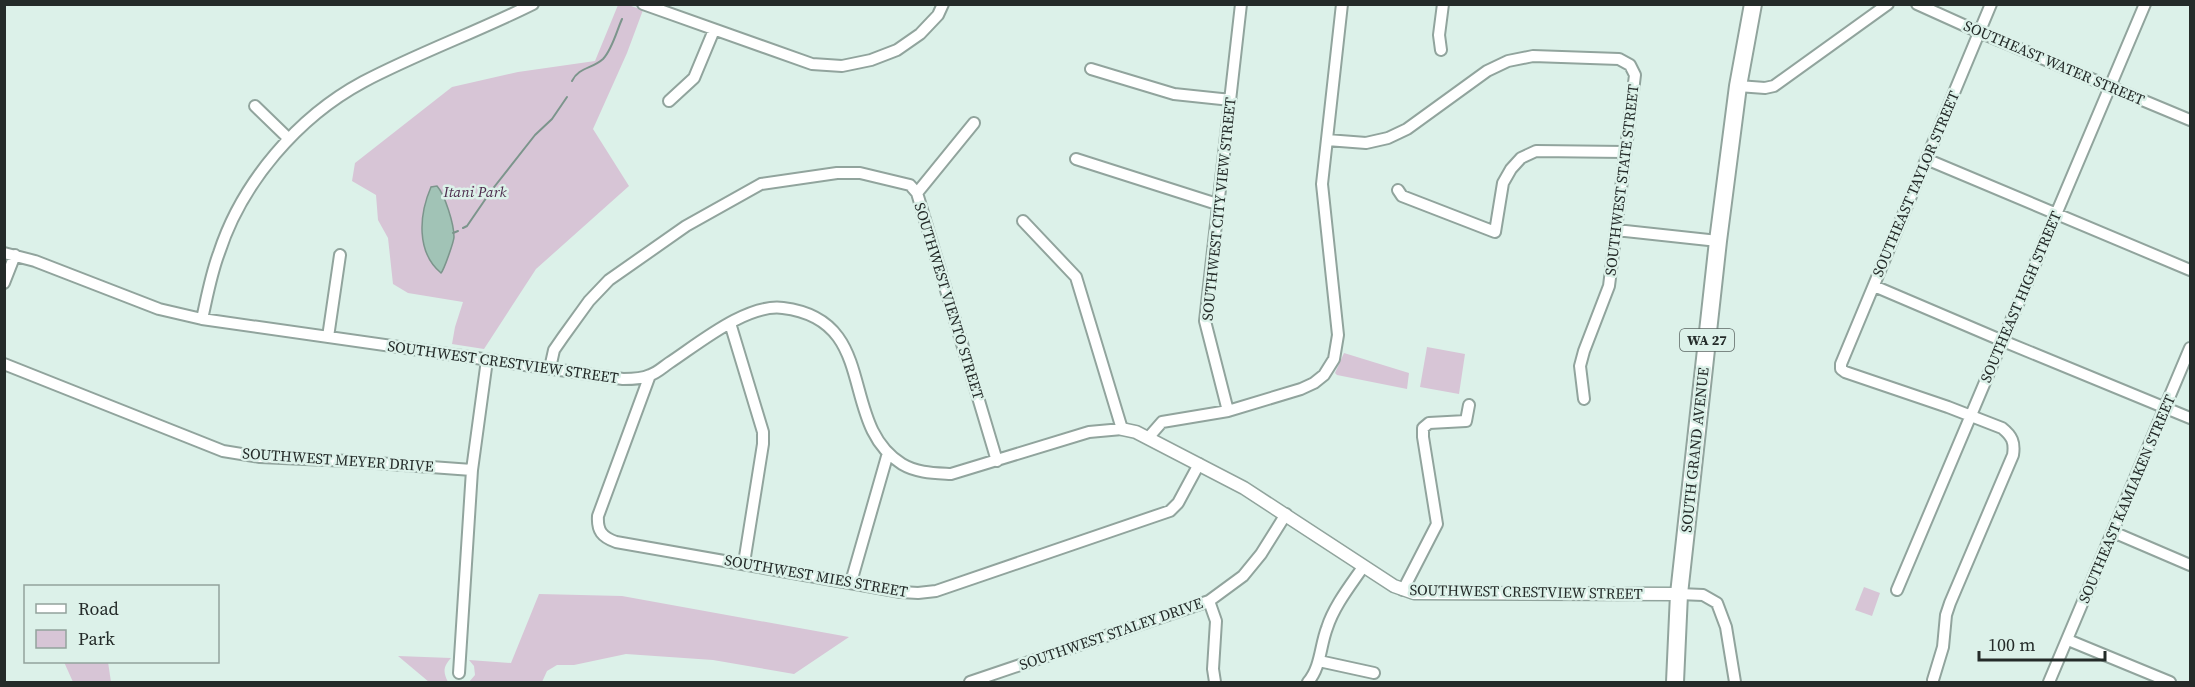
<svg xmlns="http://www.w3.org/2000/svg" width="2195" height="687" viewBox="0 0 2195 687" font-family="'Source Serif 4',serif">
  <rect width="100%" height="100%" fill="#dcf1e9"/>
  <path fill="#d7c5d6" d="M 618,5 L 628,5 L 643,10 L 627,53 L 593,129 L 629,186 L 536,269 L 484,349 L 452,344 L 455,327 L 463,302 L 408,293 L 393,284 L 388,238 L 378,220 L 376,195 L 352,181 L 355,163 L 452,87 L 518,72 L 595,61 Z
    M 1427,347 L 1465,354 L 1459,394 L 1420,387 Z
    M 1344,353 L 1409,373 L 1407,389 L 1337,375 L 1335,373 Z
    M 1864,587 L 1880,593 L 1872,616 L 1855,610 Z
    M 539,594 L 622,596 L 849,637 L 794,674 L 713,660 L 626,654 L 574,665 L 557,665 L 547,671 L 542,682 L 469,682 L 475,675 L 474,666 L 469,660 L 511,663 Z
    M 398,656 L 451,658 C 443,667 443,672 448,682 L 429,682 Z
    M 64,662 L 108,662 L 111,682 L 73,682 Z"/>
  <path fill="#a1c3b6" stroke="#7c958c" stroke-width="1.5" d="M 437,186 C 445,195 454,224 454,237 C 454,241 444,270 441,273 C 416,252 419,215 431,187 Z"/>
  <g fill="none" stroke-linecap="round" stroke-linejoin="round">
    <path stroke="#7c958c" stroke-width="2" d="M 572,81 C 579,67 592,69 603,59 C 612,50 617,30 622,19
      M 463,228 L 467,226 L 491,191 L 535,135 L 552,119 L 567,97
      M 453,233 L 458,231"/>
    <defs>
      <path id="minor" d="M 643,4 L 812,64 L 842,66 L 871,60 L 897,50 L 920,34 L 938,15 L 943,4
        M 1917,4 L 1979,32 L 2190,120
        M 1441,50 L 1439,35 L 1443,4
        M 1091,69 L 1174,94 L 1231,100
        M 1738,86 L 1765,88 L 1774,86 L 1888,4
        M 669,101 L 694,78 L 714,30
        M 255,106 L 288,138
        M 1327,140 L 1366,143 L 1388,138 L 1407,129 L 1487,71 L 1508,61 L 1533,56 L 1619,59 L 1630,65 L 1635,75 L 1609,286 L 1584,351 L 1580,366 L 1584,399
        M 1076,159 L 1217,204
        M 1926,159 L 2190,270
        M 1398,190 L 1402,196 L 1495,232 L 1503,183 L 1511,169 L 1521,158 L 1536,151 L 1625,152
        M 917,193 L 974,123
        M 1616,230 L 1718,241
        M 4,253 L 35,261 L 159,309 L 202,319 L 623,379 C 632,379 642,379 650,375 C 657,373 663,367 669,363 C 698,344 747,303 783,308 C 881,320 837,424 902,464 C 917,473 934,473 951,474 L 1089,432 L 1122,429 L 1076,277 L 1023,221
        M 4,283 L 15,255
        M 1874,286 L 2003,341 L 2190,418
        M 202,319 C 207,297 211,274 219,253 C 242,182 298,117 363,82 C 418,53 477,32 533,4
        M 730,323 L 763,432 L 763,444 L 744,563
        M 328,337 L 340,255
        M 4,364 L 223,451 L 260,457 L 349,461 L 472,470
        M 550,368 L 554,350 L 563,337 L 589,301 L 609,280 L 686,226 L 761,184 L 837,173 L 860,173 L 910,185 L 917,193 L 997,461
        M 650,375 L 598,516 C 597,531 602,537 616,542 L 901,592 L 918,593 L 936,591 L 1170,511 L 1178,503 L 1199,464
        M 1228,411 L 1205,321 L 1241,4
        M 1148,438 L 1162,422 L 1228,411 L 1301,389 L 1314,383 L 1324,375 L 1334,359 L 1338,335 L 1322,184 L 1342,4
        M 2113,532 L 2190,565
        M 851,582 L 888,453
        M 1403,590 L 1437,524 L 1423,437 L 1423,428 L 1429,423 L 1466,421 L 1469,405
        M 1897,590 L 2145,4
        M 1679,594 L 1703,595 L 1717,603 L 1726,627 L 1735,682
        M 1209,601 L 1216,621 L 1213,669 L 1215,682
        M 2068,640 L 2170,682
        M 1319,661 L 1374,673
        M 459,673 L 472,470 L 487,360
        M 1933,680 L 1943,647 L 1946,615 L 1950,603 L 2013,455 C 2015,442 2012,436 2002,428 L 1948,407 L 1845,372 L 1841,369 L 1841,364 L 1991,4
        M 970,682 L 1209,601 L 1243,576 L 1261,554 L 1286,514
        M 1308,682 C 1321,667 1320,646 1327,628 C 1334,606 1350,586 1363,567
        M 2049,682 L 2190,348"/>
      <path id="tertiary" d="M 1122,429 L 1136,432 L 1244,488 L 1394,586 L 1414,593 L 1679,594"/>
      <path id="primary" d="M 1675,682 L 1679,594 L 1718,241 L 1738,86 L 1753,4"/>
    </defs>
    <use href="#minor" stroke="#91a49d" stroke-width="14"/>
    <use href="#tertiary" stroke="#91a49d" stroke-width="15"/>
    <use href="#primary" stroke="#91a49d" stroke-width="20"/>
    <use href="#minor" stroke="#fff" stroke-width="10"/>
    <use href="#tertiary" stroke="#fff" stroke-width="12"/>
    <use href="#primary" stroke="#fff" stroke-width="16"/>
  </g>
  <g text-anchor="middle" stroke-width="5" stroke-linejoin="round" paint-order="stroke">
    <rect fill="#dcf1e9" stroke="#5b6663" stroke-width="1.5" x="1680" y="329" width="54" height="22" rx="4.5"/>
    <g font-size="14" font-weight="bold" fill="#242b29">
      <text x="1707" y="345">WA 27</text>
    </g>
    <g font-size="15" fill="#242b29" stroke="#dcf1e9">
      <text transform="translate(2054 63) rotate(23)" y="5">SOUTHEAST WATER STREET</text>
      <text transform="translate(1622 180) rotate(-83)" y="5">SOUTHWEST STATE STREET</text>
      <text transform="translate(1916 184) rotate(-67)" y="5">SOUTHEAST TAYLOR STREET</text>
      <text transform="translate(1219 209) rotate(-84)" y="5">SOUTHWEST CITY VIEW STREET</text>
      <text transform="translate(2021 297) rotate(-67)" y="5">SOUTHEAST HIGH STREET</text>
      <text transform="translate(949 301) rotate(73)" y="5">SOUTHWEST VIENTO STREET</text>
      <text transform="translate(503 362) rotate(8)" y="5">SOUTHWEST CRESTVIEW STREET</text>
      <text transform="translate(1695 450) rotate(-84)" y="5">SOUTH GRAND AVENUE</text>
      <text transform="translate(338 460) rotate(4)" y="5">SOUTHWEST MEYER DRIVE</text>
      <text transform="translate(2127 499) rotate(-67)" y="5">SOUTHEAST KAMIAKEN STREET</text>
      <text transform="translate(816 576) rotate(10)" y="5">SOUTHWEST MIES STREET</text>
      <text transform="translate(1526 592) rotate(1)" y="5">SOUTHWEST CRESTVIEW STREET</text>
      <text transform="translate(1111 634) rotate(-19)" y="5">SOUTHWEST STALEY DRIVE</text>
    </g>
    <g font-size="15" font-style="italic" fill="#4c2b4c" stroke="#dcf1e9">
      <text x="475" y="197">Itani Park</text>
    </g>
  </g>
  <rect width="2195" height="687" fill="none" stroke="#242b29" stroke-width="12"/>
  <rect x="24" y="585" width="195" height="78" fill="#dcf1e9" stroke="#92a29c" stroke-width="1.5"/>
  <rect x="36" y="604" width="30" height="9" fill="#ffffff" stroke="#92a29c" stroke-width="1.5"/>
  <text x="78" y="615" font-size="18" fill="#242b29">Road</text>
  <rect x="36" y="630" width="30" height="18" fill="#d7c5d6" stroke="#92a29c" stroke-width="1.5"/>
  <text x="78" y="645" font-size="18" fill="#242b29">Park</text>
  <path d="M1979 651v9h126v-9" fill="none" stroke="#242b29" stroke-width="3"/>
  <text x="1988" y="651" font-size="18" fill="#242b29" stroke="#dcf1e9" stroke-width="4.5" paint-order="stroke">100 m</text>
</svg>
